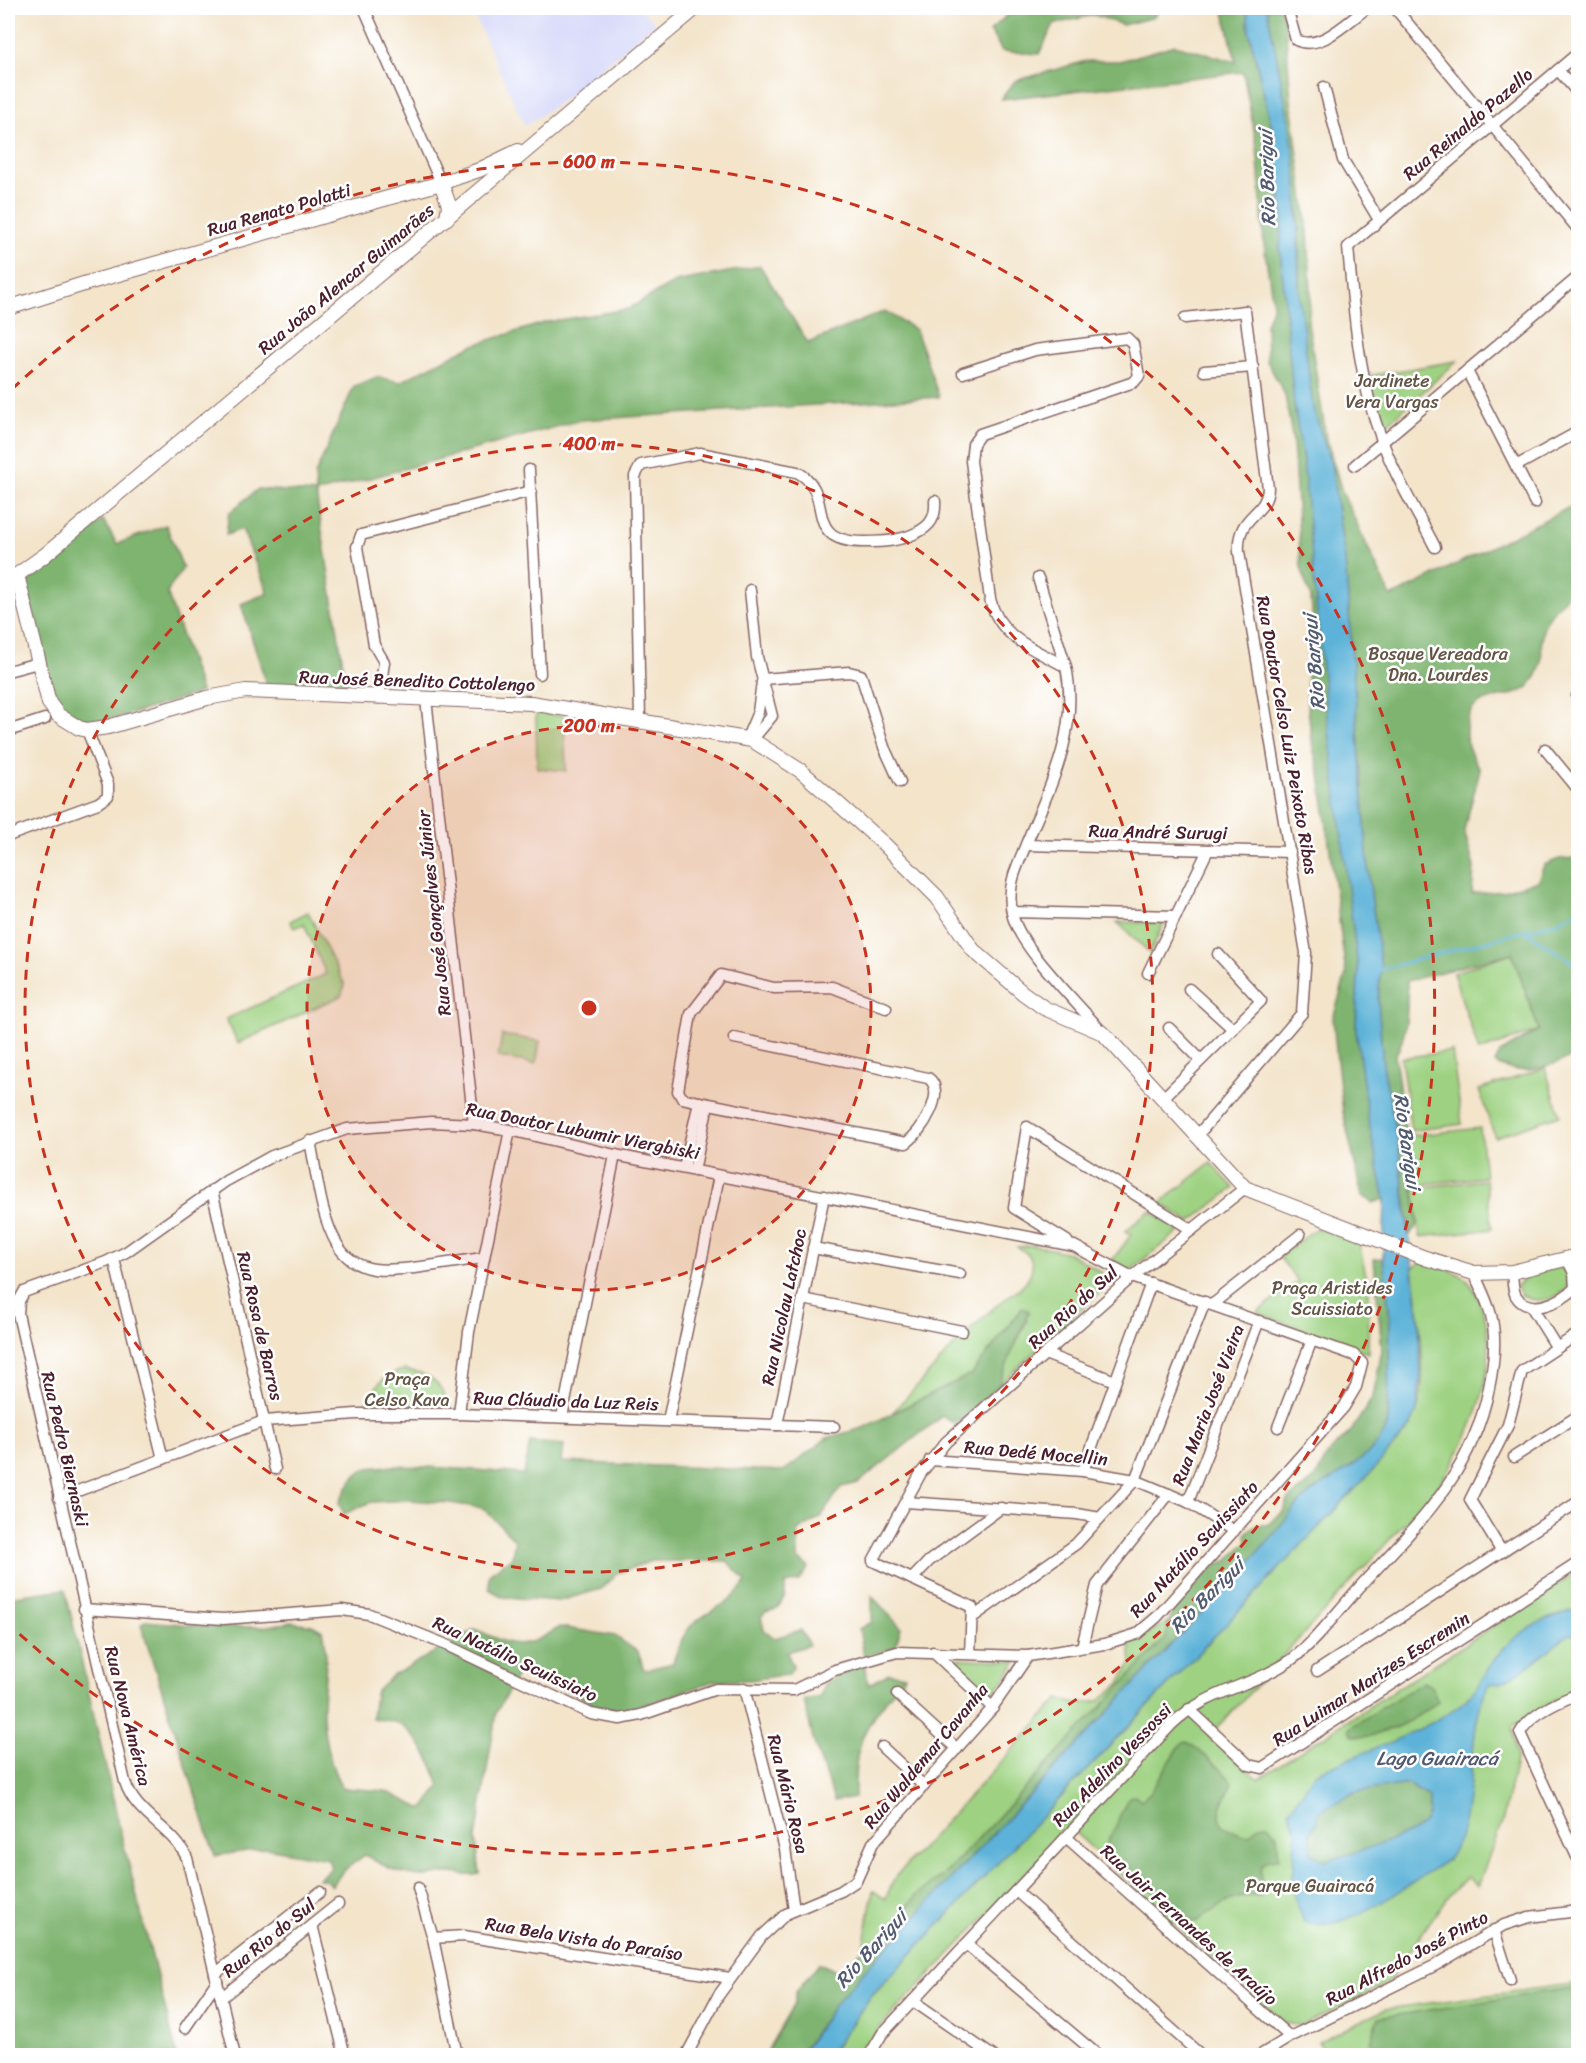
<svg xmlns="http://www.w3.org/2000/svg" width="1586" height="2063" viewBox="0 0 1586 2063" font-family="Sriracha,sans-serif">
	<rect width="100%" height="100%" fill="#fff"/>
	<filter id="ink" filterUnits="userSpaceOnUse"><feTurbulence type="fractalNoise" baseFrequency=".0167" numOctaves="2"/><feDisplacementMap in="SourceGraphic" scale="12" xChannelSelector="R" yChannelSelector="G"/><feConvolveMatrix kernelMatrix="1 2 1 2 8 2 1 2 1" color-interpolation-filters="sRGB"/></filter>
	<filter id="wash" filterUnits="userSpaceOnUse"><feTurbulence type="fractalNoise" baseFrequency=".008" numOctaves="4" result="noise"/><feDisplacementMap in="SourceGraphic" scale="24" xChannelSelector="R" yChannelSelector="G"/><feGaussianBlur stdDeviation="1.35" result="paint"/><feColorMatrix in="noise" values="0 0 0 0 0 0 0 0 0 0 0 0 0 0 0 0 0 1.4 0 .05"/><feComposite in="paint" operator="in"/></filter>
	<g filter="url(#wash)">
		<rect width="100%" height="100%" fill="#f3e4ca"/>
		<path fill="#d5d8f9" d="M471 8H640L655 23 563 100 525 126Z"/>
		<g fill="#9ed282" stroke="#747856" stroke-width="1.5">
			<path d="M1457 361 1383 428 1367 376Z"/>
			<path d="M536 713 564 716 566 771 537 768Z"/>
			<path d="M308 912 345 985 341 996 238 1043 226 1019 326 974 304 924 294 928 290 921Z"/>
			<path d="M1117 922 1164 923 1150 953Z"/>
			<path d="M1512 953 1539 1030 1479 1051 1453 973Z"/>
			<path d="M502 1035 540 1041 536 1064 498 1057Z"/>
			<path d="M1452 1051 1462 1124 1411 1131 1401 1058Z"/>
			<path d="M1545 1068 1560 1115 1495 1137 1479 1090Z"/>
			<path d="M1480 1128 1485 1177 1414 1185 1408 1136Z"/>
			<path d="M1211 1163 1234 1188 1190 1222 1160 1203Z"/>
			<path d="M1486 1180 1492 1229 1420 1237 1414 1188Z"/>
			<path d="M1150 1211 1181 1230 1130 1270 1112 1260 1132 1234 1125 1231Z"/>
			<path d="M1318 1227 1359 1243 1369 1290 1368 1353 1256 1313 1298 1281 1279 1257Z"/>
			<path d="M1033 1245 1069 1253 1114 1280 998 1386 1000 1376 1027 1321 1022 1308 972 1374 892 1413C928 1375 962 1334 1002 1301 1012 1294 1027 1285 1031 1272 1035 1259 1028 1253 1017 1247Z"/>
			<path d="M1421 1262C1433 1266 1449 1268 1460 1275 1471 1281 1477 1294 1481 1305 1504 1367 1471 1440 1435 1490L1209 1737 1258 1779 1578 1571V1691L1557 1699 1512 1727 1517 1756 1503 1819 1478 1886 1467 1877 1445 1900 1388 1983 1302 2026 1285 2023 1250 1994 1070 1828 880 2027 863 2055 829 2056 871 1996 1375 1468C1388 1450 1407 1431 1416 1412 1430 1383 1417 1300 1413 1268Z"/>
			<path d="M1562 1266 1567 1268 1571 1276C1567 1298 1540 1306 1521 1295L1517 1286 1529 1275Z"/>
			<path d="M405 1370C435 1374 438 1382 451 1408H363C374 1389 382 1373 405 1370Z"/>
			<path d="M1168 1622 1167 1637 948 1871 917 1895 873 1950 863 1949 873 1890 885 1899 896 1876 1059 1699 1077 1704 1099 1701 1119 1684 1131 1663 1129 1644Z"/>
			<path d="M947 1658 1017 1661 991 1697Z"/>
			<path d="M1578 1983V2055H1325L1319 2041 1386 2009Z"/>
		</g>
		<g fill="#7eb470" stroke="#646a4e" stroke-width="1.5">
			<path d="M1015 8H1161L1154 17 1123 25 1094 15 1054 24 1039 54 1002 51 990 31Z"/>
			<path d="M1223 8H1247L1249 31 1273 132 1283 217 1280 247 1294 404 1303 459 1358 969 1356 1031 1368 1119 1385 1199 1373 1203 1362 1195 1343 1112 1337 1061 1333 1019 1346 974 1320 774 1313 748 1307 702 1308 646 1314 635 1311 598 1301 567 1293 442 1285 395 1267 361 1266 324 1273 305 1264 244 1257 147 1243 72 1001 99 1015 81 1086 61H1120L1175 45 1236 62Z"/>
			<path d="M1267 8H1284L1291 101 1308 232 1311 294 1308 322 1326 437 1342 492 1391 597 1578 503V586C1568 593 1551 612 1545 624 1535 646 1551 661 1530 685 1513 703 1476 690 1468 718 1462 740 1469 752 1480 770L1464 830 1474 867 1472 894 1503 891 1538 881 1544 865 1559 859 1578 858V1055C1552 1065 1522 1079 1495 1063L1500 1053 1539 1030 1512 953 1407 981C1407 1008 1409 1032 1395 1056L1418 1224 1410 1235 1398 1142 1383 1066 1378 1000 1381 967 1369 879 1345 560 1331 464 1313 408 1299 295V219L1291 132Z"/>
			<path d="M760 266 808 343 885 311 916 330 939 397 581 420 316 493 347 690 267 686 241 604 268 593 242 529 226 535 229 513 258 489 316 493 315 475 354 386 377 377 400 382 471 346 499 337 547 322 628 309 675 282Z"/>
			<path d="M103 520 117 544 166 525 183 568 167 592 201 692C173 700 113 724 87 720 70 718 60 705 53 691L26 584Z"/>
			<path d="M1383 1258 1390 1317 1388 1406C1396 1452 1336 1472 1307 1496 1291 1510 1278 1530 1265 1545L865 1970 836 2003 799 2055 764 2056 795 2003V1993L819 1963 839 1972 863 1949 873 1950 917 1895 948 1871 1166 1637 1173 1609 1201 1579 1219 1563 1227 1561 1247 1542 1246 1533 1255 1525H1267L1283 1512 1288 1500 1316 1477 1329 1452 1351 1431 1373 1397 1382 1350 1374 1259Z"/>
			<path d="M1022 1308 1029 1311 998 1386 955 1424 942 1416 858 1483 841 1487 821 1517 798 1531V1560L809 1567 799 1581 785 1584V1596L777 1609 765 1612 761 1617 764 1630 775 1638 801 1630 809 1645 787 1652 793 1667 789 1674 751 1680 714 1681 633 1709 615 1711 598 1707 568 1690 519 1672 496 1713 476 1839 480 1874C465 1878 461 1873 448 1873 440 1873 432 1876 424 1876 402 1876 383 1866 365 1855L343 1871 332 1886 327 1880 318 1879 331 1868 328 1859 266 1848 215 1856 141 1625 145 1621 204 1626 262 1627 292 1622 312 1625 323 1631C330 1659 322 1687 323 1715 324 1740 331 1767 342 1788L385 1791 423 1809 440 1786C433 1765 421 1736 399 1724 392 1720 380 1720 372 1718L375 1693 392 1676 475 1629C513 1647 523 1651 560 1627L615 1636 638 1652 644 1670 673 1663C677 1650 682 1635 692 1625 713 1606 728 1608 746 1581L727 1561H652L617 1573 601 1589 559 1601 503 1597 489 1589V1574L512 1557 515 1540 483 1508 450 1503 410 1500 371 1502 344 1514 339 1503C346 1490 351 1477 363 1470 378 1460 499 1472 524 1474L530 1442 564 1445 562 1462 784 1471 827 1438 863 1428 972 1374Z"/>
			<path d="M65 1589 122 1838 177 2055H8V1597Z"/>
			<path d="M872 1596 901 1628 895 1648 864 1656 859 1629 872 1622Z"/>
			<path d="M857 1666 866 1667 868 1685 889 1673 905 1676C869 1723 853 1734 855 1797L834 1801 813 1739 804 1700 820 1697 824 1684Z"/>
			<path d="M1423 1682 1431 1686 1438 1701C1423 1716 1370 1745 1351 1734L1349 1729 1354 1725Z"/>
			<path d="M1187 1742C1196 1747 1226 1773 1232 1782 1228 1798 1213 1810 1224 1827L1242 1835H1249L1259 1825 1268 1824 1277 1835 1279 1858C1276 1860 1272 1859 1269 1860 1255 1864 1262 1883 1264 1893L1260 1897C1234 1892 1215 1909 1196 1922L1191 1921 1109 1856C1103 1840 1111 1837 1117 1824 1121 1814 1123 1806 1129 1797L1134 1796 1141 1800 1150 1793 1181 1744Z"/>
			<path d="M1408 1784 1429 1797C1430 1806 1429 1817 1423 1824 1411 1836 1345 1856 1326 1861L1312 1854 1310 1832 1315 1825 1319 1812 1355 1792Z"/>
			<path d="M1578 1987V2055H1381L1384 2053 1371 2042 1378 2018Z"/>
		</g>
		<g fill="#5bb2d8" stroke="#526882" stroke-width="1.5" fill-rule="evenodd">
			<path d="M1247 8H1267L1291 132 1297 184 1299 295 1313 408 1331 464 1345 560 1369 879 1381 967 1378 1000 1383 1066 1398 1142 1419 1320 1421 1374 1417 1411 1410 1427 1375 1468 871 1996 829 2055 799 2056 836 2003 865 1970 1265 1545C1278 1530 1291 1510 1307 1496 1336 1472 1395 1453 1388 1406L1390 1317 1383 1258 1385 1199 1368 1119 1356 1031 1358 969 1325 699 1303 459 1294 404 1280 247 1283 217 1273 132 1249 31Z"/>
			<path d="M1578 1609V1635L1570 1634 1520 1672 1500 1683 1489 1684C1463 1731 1480 1822 1447 1860 1415 1880 1342 1938 1304 1922L1291 1889 1296 1831 1289 1810C1300 1799 1306 1786 1315 1773 1361 1752 1432 1731 1468 1698 1480 1687 1485 1672 1494 1660 1514 1631 1546 1617 1578 1609ZM1408 1784 1429 1797C1430 1806 1429 1817 1423 1824 1412 1836 1344 1856 1326 1861L1312 1854 1310 1832 1318 1821 1319 1812 1355 1792Z"/>
		</g>
		<g fill="none" stroke-linecap="round" stroke-linejoin="round">
			<g stroke="#5bb2d8" stroke-width="3">
				<path d="M1525 931 1578 966"/>
				<path d="M1379 970 1557 922 1578 911"/>
			</g>
		</g>
	</g>
	<g filter="url(#ink)">
		<g fill="none" stroke-linecap="round" stroke-linejoin="round">
			<g stroke="#856463" stroke-width="13">
				<g id="minor">
					<path d="M364 8 441 183"/>
					<path d="M1287 8 1296 40C1320 52 1348 21 1367 8"/>
					<path d="M1395 8 1578 229"/>
					<path d="M1558 70 1578 93"/>
					<path d="M1324 87 1343 160 1379 220"/>
					<path d="M1185 318 1245 311 1268 488C1267 516 1236 514 1239 552L1306 953 1302 1013 1197 1136"/>
					<path d="M1204 371 1253 367"/>
					<path d="M1467 371 1535 503"/>
					<path d="M963 373 1035 350 1127 338 1133 344 1139 376 1134 382 980 434 973 444 971 461 990 599C1000 639 1033 648 1066 667 1082 742 1038 807 1014 875 1010 889 1009 903 1013 917 1022 950 1078 1003 1101 1031"/>
					<path d="M1355 465 1578 277"/>
					<path d="M1516 466 1578 432"/>
					<path d="M529 470 540 674"/>
					<path d="M1435 547C1417 512 1395 477 1382 440 1358 379 1354 312 1348 247L1578 53"/>
					<path d="M1038 578 1066 667"/>
					<path d="M750 590 757 657 772 716 752 740"/>
					<path d="M8 671 38 663"/>
					<path d="M763 679 849 672 861 675 884 747 900 782"/>
					<path d="M1577 696 1578 697"/>
					<path d="M379 698 384 662 374 645 357 547 361 535 531 491"/>
					<path d="M426 699 474 1124"/>
					<path d="M640 720 635 476 641 465 700 453 797 472C838 493 798 543 866 542 883 542 900 541 916 533 931 526 936 517 935 501"/>
					<path d="M8 731 45 719"/>
					<path d="M747 738 758 712 762 682"/>
					<path d="M1545 749 1578 789"/>
					<path d="M8 836 98 803 108 796V784L87 730"/>
					<path d="M1026 845 1290 852"/>
					<path d="M1012 912 1176 916"/>
					<path d="M1148 973 1208 850"/>
					<path d="M1189 989 1233 1029"/>
					<path d="M1169 1028 1201 1060"/>
					<path d="M734 1038 928 1078C948 1091 921 1133 906 1143L699 1102 682 1098 678 1091 691 1014 721 975 774 988 832 987 886 1008"/>
					<path d="M1163 1098 1261 1001 1218 954"/>
					<path d="M310 1141C317 1174 320 1215 337 1244 344 1257 358 1267 374 1269 400 1273 456 1261 484 1258"/>
					<path d="M684 1168 699 1102"/>
					<path d="M694 1171 708 1104"/>
					<path d="M212 1190 275 1469"/>
					<path d="M1067 1241 1014 1208 1027 1127 1192 1230"/>
					<path d="M813 1248 960 1274"/>
					<path d="M114 1259 163 1459"/>
					<path d="M1512 1272C1513 1280 1512 1289 1516 1296 1529 1317 1562 1302 1575 1288L1574 1273 1567 1259"/>
					<path d="M803 1299 962 1331"/>
					<path d="M1212 1305 1300 1235"/>
					<path d="M1531 1306 1557 1348"/>
					<path d="M1045 1354 1115 1381"/>
					<path d="M459 1414 469 1332 510 1130"/>
					<path d="M562 1417 615 1155"/>
					<path d="M668 1421 719 1176"/>
					<path d="M777 1425 824 1196"/>
					<path d="M1278 1427 1312 1340"/>
					<path d="M1514 1457 1578 1416"/>
					<path d="M930 1460 1083 1471 1135 1480 1188 1502 1234 1531"/>
					<path d="M1083 1471 1151 1283"/>
					<path d="M59 1498 264 1421 356 1414H459L834 1427"/>
					<path d="M906 1502 1077 1514 1100 1518"/>
					<path d="M1188 1502 1259 1321"/>
					<path d="M1502 1552 1470 1500 1508 1425 1522 1371 1578 1334"/>
					<path d="M912 1579 929 1561 1001 1508"/>
					<path d="M84 1609 223 1619 342 1610 369 1614 444 1644 591 1714 620 1719 641 1715 716 1689 794 1690 835 1670 897 1652 1028 1656 1105 1644 1137 1634 1157 1617 1344 1407 1356 1387 1362 1363 1354 1355 1132 1277 1074 1246 615 1155 510 1130 474 1124 431 1122 347 1129 272 1156 226 1181 126 1252 106 1262 24 1292 19 1301 18 1314 125 1782C136 1816 172 1827 187 1858L235 2056"/>
					<path d="M973 1617 1076 1544 1135 1480 1205 1302"/>
					<path d="M1082 1647 1097 1585 1169 1494"/>
					<path d="M933 1652 993 1708"/>
					<path d="M970 1654 972 1607 873 1561 921 1473 946 1442 1132 1277 1245 1188"/>
					<path d="M1317 1671 1578 1502"/>
					<path d="M744 1688 785 1849 794 1910"/>
					<path d="M897 1694 957 1749"/>
					<path d="M1578 1694C1560 1701 1529 1715 1520 1733L1578 1859"/>
					<path d="M1189 1709 1249 1765 1262 1768 1578 1563"/>
					<path d="M882 1747 924 1786"/>
					<path d="M1066 1837 1290 2037"/>
					<path d="M418 1888 433 1938 457 2056"/>
					<path d="M1016 1891 1202 2056"/>
					<path d="M312 1925 345 2056"/>
					<path d="M1494 1930 1510 1980"/>
					<path d="M433 1938 464 1936 730 1978"/>
					<path d="M966 1944 1099 2056"/>
					<path d="M215 1974 320 1892"/>
					<path d="M221 1998 338 1904"/>
					<path d="M913 2001 993 2056"/>
					<path d="M185 2028 217 1981"/>
					<path d="M686 2056 718 1996 762 1936 786 1914 841 1891 856 1881 873 1843 990 1711 1028 1656"/>
					<path d="M869 2056 882 2034 1171 1725C1207 1690 1252 1687 1291 1660 1314 1644 1345 1602 1366 1580 1422 1520 1472 1472 1489 1388 1494 1364 1497 1339 1491 1315 1487 1300 1480 1287 1474 1273"/>
					<path d="M1259 2056 1290 2037 1436 1965 1504 1925 1529 1917 1578 1911"/>
				</g>
			</g>
			<g stroke="#856463" stroke-width="16">
				<g id="major">
					<path d="M441 183 449 205 447 218"/>
					<path d="M8 308 87 283 441 183 479 170 518 151"/>
					<path d="M17 575 45 555 696 8"/>
					<path d="M8 579 17 575 49 703 58 715 79 728 87 730 108 727 207 698 246 691 531 703 752 740 801 771 885 845 937 897 973 950 1023 993 1044 1008 1103 1033 1245 1188 1425 1258 1474 1273 1512 1272 1578 1256"/>
				</g>
			</g>
			<use href="#minor" stroke="#fff" stroke-width="10"/>
			<use href="#major" stroke="#fff" stroke-width="14"/>
		</g>
	</g>
	<circle cx="589" cy="1008" r="282" fill="#c8321e" fill-opacity=".12"/>
	<g fill="none" stroke="#c8321e" stroke-width="3" stroke-dasharray="10 8">
		<circle cx="589" cy="1008" r="282"/>
		<circle cx="589" cy="1008" r="564"/>
		<path d="M12 389A846 846 0 1 1 12 1627"/>
	</g>
	<g text-anchor="middle" dominant-baseline="central" stroke-width="5" stroke-linejoin="round" paint-order="stroke">
		<g font-size="18" fill="#4a1f2b" stroke="#fff">
			<text transform="translate(1468 124) rotate(-40)">Rua Reinaldo Pazello</text>
			<text transform="translate(279 210) rotate(-16)">Rua Renato Polatti</text>
			<text transform="translate(346 279) rotate(-40)">Rua João Alencar Guimarães</text>
			<text transform="translate(417 681) rotate(2)">Rua José Benedito Cottolengo</text>
			<text transform="translate(1287 735) rotate(80)">Rua Doutor Celso Luiz Peixoto Ribas</text>
			<text transform="translate(1158 832) rotate(1)">Rua André Surugi</text>
			<text transform="translate(434 913) rotate(-96)">Rua José Gonçalves Júnior</text>
			<text transform="translate(583 1131) rotate(11)">Rua Doutor Lubumir Viergbiski</text>
			<text transform="translate(784 1307) rotate(-78)">Rua Nicolau Latchoc</text>
			<text transform="translate(1073 1307) rotate(-42)">Rua Rio do Sul</text>
			<text transform="translate(260 1326) rotate(77)">Rua Rosa de Barros</text>
			<text transform="translate(566 1401) rotate(2)">Rua Cláudio da Luz Reis</text>
			<text transform="translate(1208 1405) rotate(-69)">Rua Maria José Vieira</text>
			<text transform="translate(65 1449) rotate(77)">Rua Pedro Biernaski</text>
			<text transform="translate(1036 1453) rotate(5)">Rua Dedé Mocellin</text>
			<text transform="translate(1194 1549) rotate(-47)">Rua Natálio Scuissiato</text>
			<text transform="translate(515 1659) rotate(25)">Rua Natálio Scuissiato</text>
			<text transform="translate(1371 1679) rotate(-33)">Rua Luimar Marizes Escremin</text>
			<text transform="translate(128 1716) rotate(76)">Rua Nova América</text>
			<text transform="translate(926 1756) rotate(-50)">Rua Waldemar Cavanha</text>
			<text transform="translate(1112 1765) rotate(-46)">Rua Adelino Vessossi</text>
			<text transform="translate(788 1794) rotate(76)">Rua Mário Rosa</text>
			<text transform="translate(1189 1925) rotate(42)">Rua Jair Fernandes de Araújo</text>
			<text transform="translate(269 1938) rotate(-39)">Rua Rio do Sul</text>
			<text transform="translate(584 1939) rotate(9)">Rua Bela Vista do Paraíso</text>
			<text transform="translate(1407 1958) rotate(-28)">Rua Alfredo José Pinto</text>
		</g>
		<g font-size="18" fill="#635545" stroke="#fff">
			<text x="1392" y="381">Jardinete<tspan x="1392" dy="21">Vera Vargas</tspan></text>
			<text x="1438" y="654">Bosque Vereadora<tspan x="1438" dy="21">Dna. Lourdes</tspan></text>
			<text x="1332" y="1288">Praça Aristides<tspan x="1332" dy="21">Scuissiato</tspan></text>
			<text x="407" y="1379">Praça<tspan x="407" dy="21">Celso Kava</tspan></text>
			<text x="1310" y="1886">Parque Guairacá</text>
		</g>
		<g font-size="20" font-style="italic" fill="#515a70" stroke="#fff">
			<text transform="translate(1267 178) rotate(-92)">Rio Barigui</text>
			<text transform="translate(1314 662) rotate(-95)">Rio Barigui</text>
			<text transform="translate(1407 1141) rotate(82)">Rio Barigui</text>
			<text transform="translate(1207 1596) rotate(-45)">Rio Barigui</text>
			<text x="1437" y="1758">Lago Guairacá</text>
			<text transform="translate(871 1949) rotate(-48)">Rio Barigui</text>
		</g>
	</g>
	<circle cx="589" cy="1008" r="9" fill="#c8321e" stroke="#fff" stroke-width="3"/>
	<g font-size="18" text-anchor="middle" font-weight="bold" fill="#c8321e" stroke="#fff" stroke-width="5" stroke-linejoin="round" paint-order="stroke">
		<text x="589" y="168">600 m</text>
		<text x="589" y="450">400 m</text>
		<text x="589" y="732">200 m</text>
	</g>
	<rect width="1586" height="2063" fill="none" stroke="#fff" stroke-width="30"/>
</svg>
